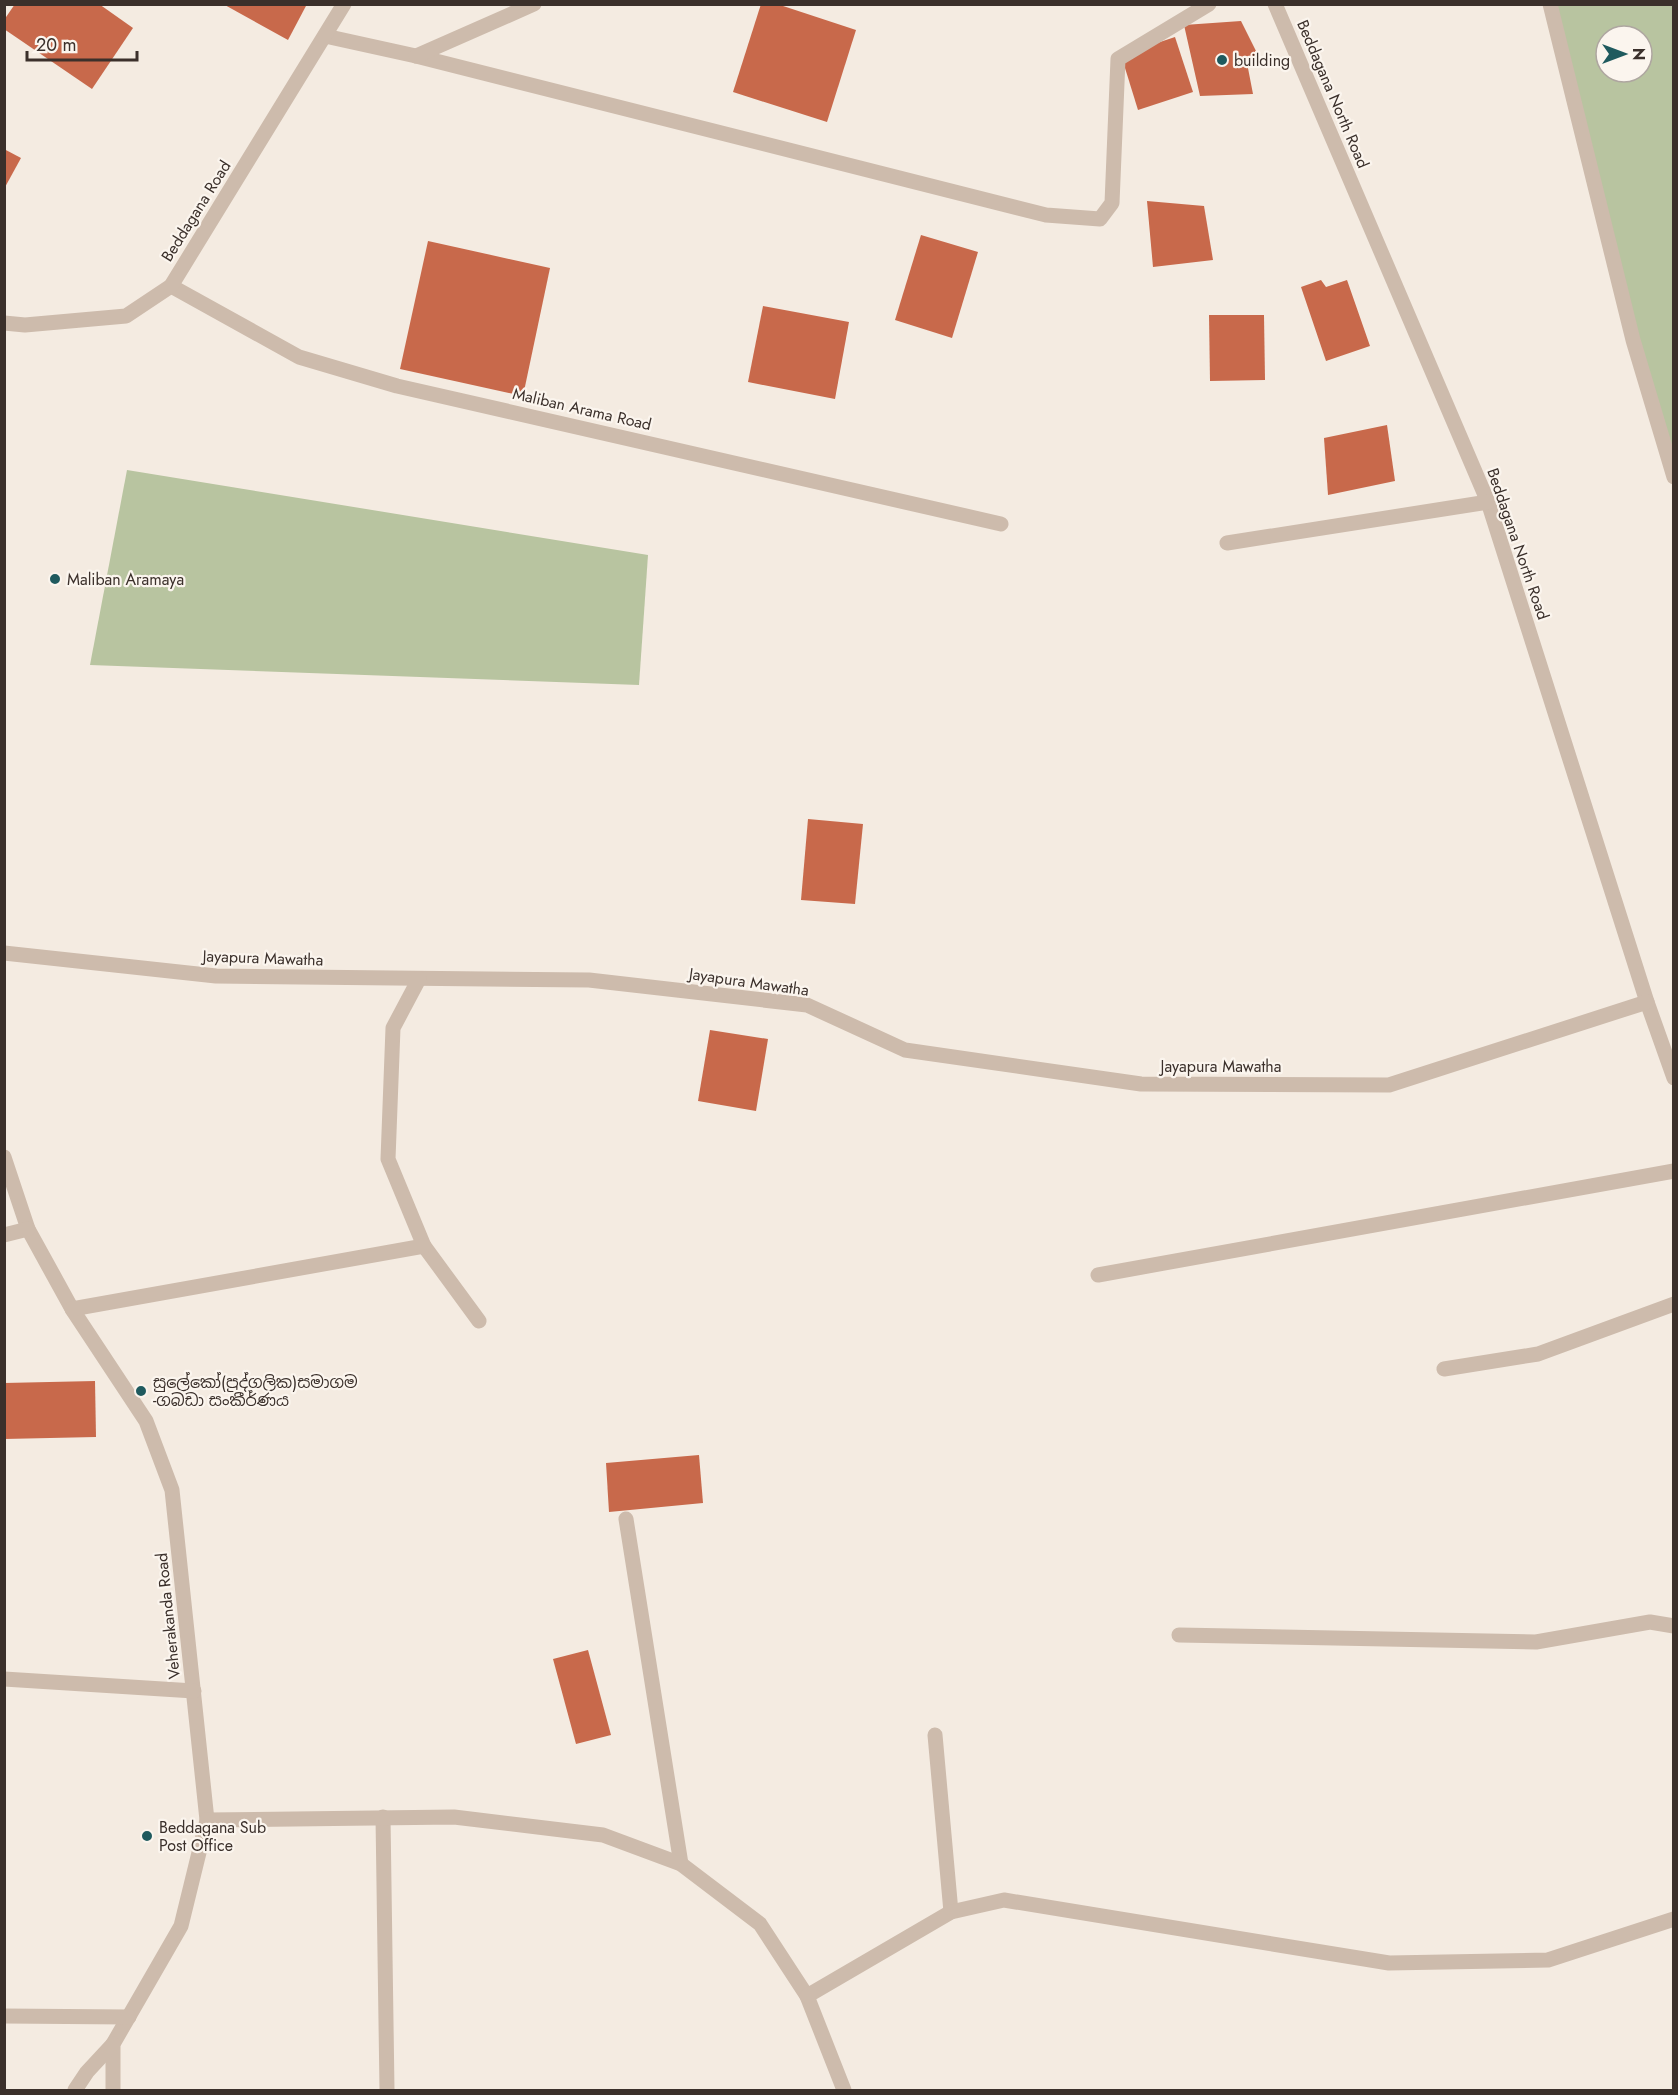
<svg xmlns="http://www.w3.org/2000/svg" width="1678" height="2095" viewBox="0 0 1678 2095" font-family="Jost,'Noto Sans Sinhala',sans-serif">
	<rect width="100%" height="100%" fill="#f4ebe1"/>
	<g fill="#b8c4a0" fill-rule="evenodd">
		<path d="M1550 5H1673V477ZM1606 36H1642V72H1606Z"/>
		<path d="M127 470 648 555 639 685 90 665Z"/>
	</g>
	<g fill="#c8694b">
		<path d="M15 4H99L133 28 92 89 4 29V20Z"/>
		<path d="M223 4H307L288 40Z"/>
		<path d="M761 4H777L856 30 827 122 733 92Z"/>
		<path d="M1241 21 1259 57 1247 63 1253 94 1200 96 1184 25Z"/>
		<path d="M1175 37 1193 92 1138 110 1121 55Z"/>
		<path d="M4 149 21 158 4 189Z"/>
		<path d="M1147 201 1204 206 1213 260 1153 267Z"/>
		<path d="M921 235 978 252 952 338 895 320Z"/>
		<path d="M428 241 550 268 523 396 400 369Z"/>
		<path d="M1321 280 1326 287 1347 280 1370 346 1326 361 1301 287Z"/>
		<path d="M763 306 849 322 835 399 748 382Z"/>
		<path d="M1209 315H1264L1265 380 1210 381Z"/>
		<path d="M1387 425 1395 481 1328 495 1324 438Z"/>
		<path d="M808 819 863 824 855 904 801 900Z"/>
		<path d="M710 1030 768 1039 756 1111 698 1101Z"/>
		<path d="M95 1381 96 1437 4 1439V1383Z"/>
		<path d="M699 1455 703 1503 609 1512 606 1463Z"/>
		<path d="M588 1650 611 1735 576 1744 553 1659Z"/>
	</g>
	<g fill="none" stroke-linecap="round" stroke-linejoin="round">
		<g stroke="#cdbbac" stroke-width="15">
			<path d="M1275 4 1488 502 1647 1002 1674 1078"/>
			<path d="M1550 4 1633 340 1674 477"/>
			<path d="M325 36 416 56 1046 215 1100 219 1112 203 1118 59 1209 4"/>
			<path d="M416 56 534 4"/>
			<path d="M171 286 299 357 397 386 1001 524"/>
			<path d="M4 323 25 325 126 316 171 286 344 4"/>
			<path d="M1227 543 1488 502"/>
			<path d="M4 953 216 976 589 980 807 1005 905 1050 1141 1084 1389 1085 1647 1002"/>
			<path d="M419 979 393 1028 388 1159 424 1246 479 1321"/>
			<path d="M4 1157 28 1229 72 1309 146 1421 172 1490 207 1820 181 1926 113 2044V2090"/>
			<path d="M4 1235 28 1229"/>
			<path d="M1098 1275 1674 1171"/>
			<path d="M72 1309 424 1246"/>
			<path d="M1444 1369 1538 1354 1674 1304"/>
			<path d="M626 1519 681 1864"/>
			<path d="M1179 1635 1536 1642 1650 1622 1674 1626"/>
			<path d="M4 1679 194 1691"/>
			<path d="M935 1735 951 1912"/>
			<path d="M383 1817 387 2090"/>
			<path d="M207 1820 454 1817 603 1835 681 1864 760 1924 807 1996 844 2090"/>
			<path d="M807 1996 951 1912 1004 1900 1389 1963 1548 1960 1674 1919"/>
			<path d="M4 2016 129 2017"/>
			<path d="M75 2090 87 2072 113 2044"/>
		</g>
	</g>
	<g fill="#1f5a5e" stroke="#fbf5ee" stroke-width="2">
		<circle cx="1222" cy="60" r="6"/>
		<circle cx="55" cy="579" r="6"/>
		<circle cx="141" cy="1391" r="6"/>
		<circle cx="147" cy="1836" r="6"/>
	</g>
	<g text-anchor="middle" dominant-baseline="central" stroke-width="4.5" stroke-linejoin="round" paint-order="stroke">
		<g font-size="16" fill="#3b302b" stroke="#fbf5ee" text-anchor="start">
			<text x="1234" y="60">building</text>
			<text x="67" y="579">Maliban Aramaya</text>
			<text x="153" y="1382">සුලේකෝ(පුද්ගලික)සමාගම<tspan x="153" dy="18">-ගබඩා සංකීර්ණය</tspan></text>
			<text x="159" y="1827">Beddagana Sub<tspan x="159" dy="18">Post Office</tspan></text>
		</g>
		<g font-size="16" fill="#3b302b" stroke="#fbf5ee">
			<text transform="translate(1333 94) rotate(67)">Beddagana North Road</text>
			<text transform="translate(196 211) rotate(-58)">Beddagana Road</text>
			<text transform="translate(582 409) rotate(13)">Maliban Arama Road</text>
			<text transform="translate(1518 544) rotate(71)">Beddagana North Road</text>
			<text transform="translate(263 958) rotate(2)">Jayapura Mawatha</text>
			<text transform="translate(749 982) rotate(8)">Jayapura Mawatha</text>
			<text x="1221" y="1066">Jayapura Mawatha</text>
			<text transform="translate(168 1616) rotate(-96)">Veherakanda Road</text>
		</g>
	</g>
	<rect width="1678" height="2095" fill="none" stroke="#3b302b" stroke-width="12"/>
	<g transform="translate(1624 54) rotate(90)"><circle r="28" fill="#fbf5ee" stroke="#aea6a0" stroke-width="1.5"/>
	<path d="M0-4.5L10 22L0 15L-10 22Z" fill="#1f5a5e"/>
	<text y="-9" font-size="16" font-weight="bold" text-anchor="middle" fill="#3b302b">N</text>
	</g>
	<path d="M27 51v9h110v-9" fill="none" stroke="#3b302b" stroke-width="3"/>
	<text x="36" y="51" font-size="18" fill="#3b302b" stroke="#fbf5ee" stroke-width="4.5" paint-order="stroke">20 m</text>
</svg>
